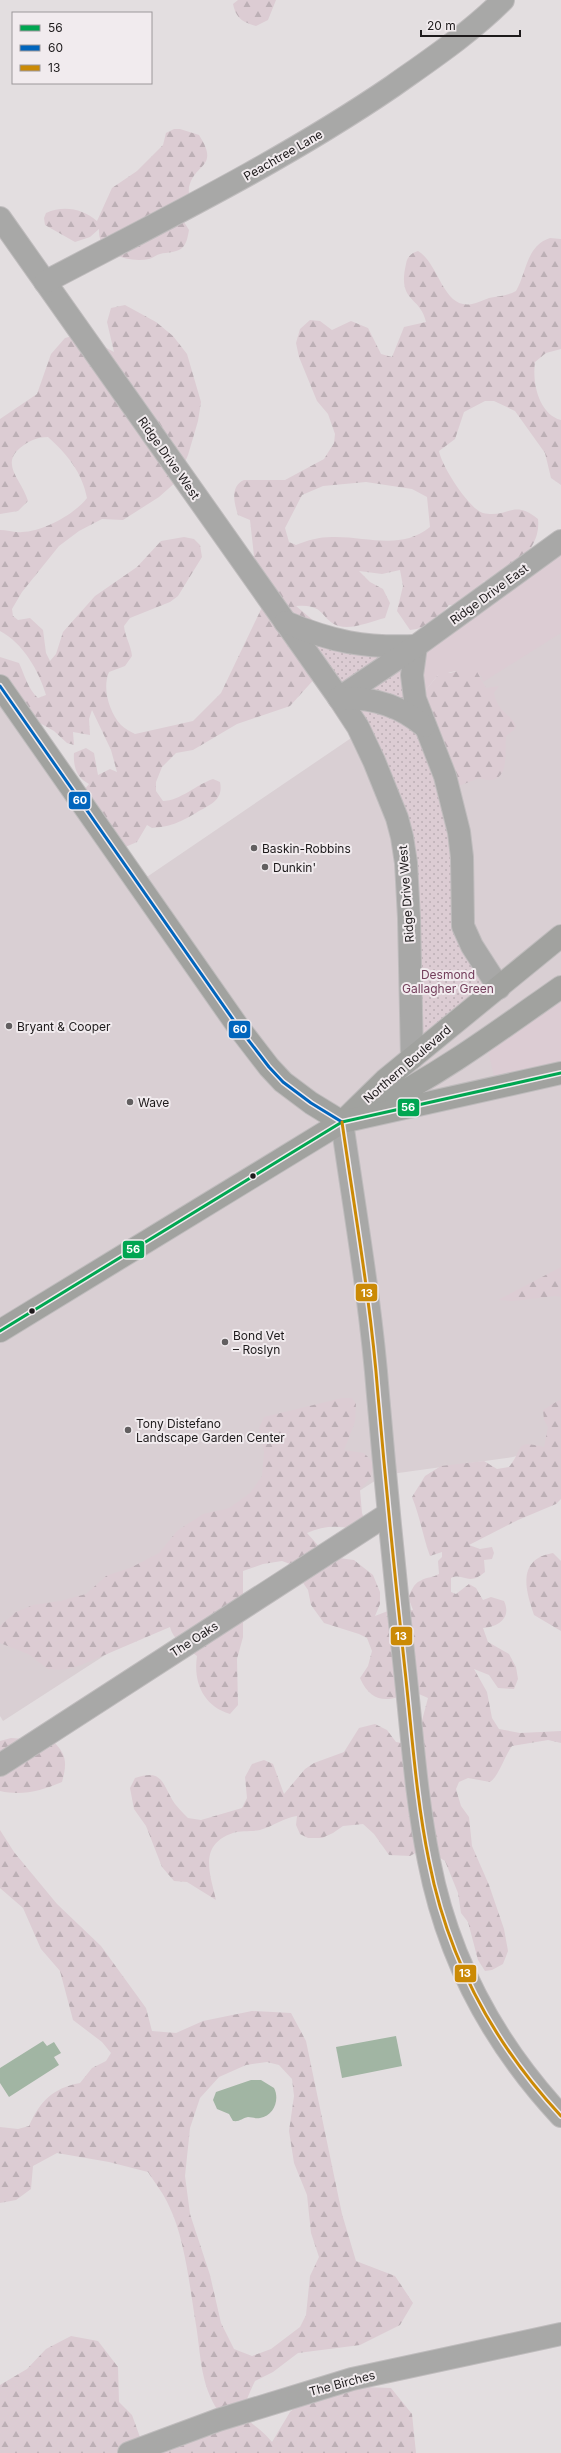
<svg xmlns="http://www.w3.org/2000/svg" width="561" height="2453" viewBox="0 0 561 2453" font-family="Inter,sans-serif">
	<defs>
		<pattern id="forest-firs" width="22" height="20" patternUnits="userSpaceOnUse"><rect width="22" height="20" fill="#dcccd3"/><path d="M5 1l3.5 6h-7zM16 11l3.5 6h-7z" fill="#bcafb5"/></pattern>
		<pattern id="park-dots" width="8" height="8" patternUnits="userSpaceOnUse"><rect width="8" height="8" fill="#dcccd3"/><path d="M2 2h.1M6 6h.1" fill="none" stroke="#bcafb5" stroke-width="1.8" stroke-linecap="round"/></pattern>
	</defs>
	<rect width="100%" height="100%" fill="#e3dee0"/>
	<path fill="#d9cfd3" d="M561 541V1444L513 1457 384 1475 3 1721 0 1716V685L138 883 360 732 479 960 424 726Z"/>
	<g fill="#dcccd3">
		<path d="M561 541V633L483 682 481 676 456 671 438 675 421 696 412 662Z"/>
		<path d="M561 997V1066L495 1081 488 1050Z"/>
	</g>
	<g fill="url(#forest-firs)" fill-rule="evenodd">
		<path d="M238 0H276L268 20 256 26C242 22 236 18 233 4Z"/>
		<path d="M174 129H180L199 135C220 168 195 162 189 187 188 196 191 206 193 215L184 222 189 230C188 235 187 243 183 247 178 253 167 252 160 254 156 255 153 258 149 259 128 263 97 254 99 229L90 237 75 242 45 225 44 218 46 213C64 205 83 209 97 221L112 188 137 171 163 145 166 133Z"/>
		<path d="M550 238 561 239V349L546 353 535 362C532 383 539 414 561 420V485L551 478 545 453 515 411 494 401H485L464 412 455 439 439 451C441 465 469 509 483 513 507 519 513 498 538 519 541 548 517 563 498 581H484C475 597 468 607 449 605 438 620 429 628 410 630L397 611 403 586 400 570 382 574 359 571 370 582 383 589 390 603 385 618C372 621 352 630 339 626 320 620 326 603 296 606L321 627 317 676 290 706 237 724 193 750 176 753 162 767 156 782V791L163 801C180 801 197 784 213 779L220 782C224 801 209 805 196 813 178 823 173 826 152 828L147 825 137 842 123 848 84 790 89 784C77 778 73 767 74 753L86 748 94 753 98 775 110 769 117 772 111 750 92 710 89 719 90 735 73 732 74 745 67 743 54 731 31 718 0 680V657L19 663C25 676 28 689 38 698L46 695C39 671 23 643 0 631V530C7 530 15 533 22 532 42 532 75 514 87 498 82 472 67 454 48 437 36 437 29 441 20 448 0 465 22 480 28 501L18 511 0 514V419L37 394 51 354 65 338 80 334 114 352 107 322 111 308 125 305 156 322 173 336 187 354 201 402 198 421 188 455 177 481 159 497 123 520 102 519 79 531 59 546 22 592 12 609 13 616 18 620 30 618 43 630 46 653 50 661 56 654 63 632 95 596 137 567 161 541 184 537 194 539 200 545 202 557 178 596 170 602 130 618 124 626C125 637 131 645 132 656L125 666 109 672C102 688 109 712 121 725 125 729 131 732 135 734L193 721 221 693 264 603 241 579 238 570 244 558 254 556 250 520 238 515C234 503 230 486 244 480H285L324 459 334 443 335 434 328 414 317 401 299 357 296 343 300 329 310 320 320 321 332 330 351 321 368 328 381 354 392 357 404 327 426 322C420 295 397 303 406 264 407 257 411 253 418 251 439 263 443 310 472 304 477 303 483 300 489 298 498 296 507 296 516 291 527 272 526 246 550 238ZM366 482 412 489 427 497 430 527C400 551 367 536 332 537 319 537 308 540 296 545L289 542 285 528 302 495 323 486Z"/>
		<path d="M468 668 476 670 486 688 499 686 494 693C498 713 509 712 516 726L515 729 506 736C505 755 510 789 479 778L459 786 421 696 438 675 444 671 450 673Z"/>
		<path d="M561 1267V1297L555 1296 513 1301 498 1300Z"/>
		<path d="M342 1398H352L356 1404 355 1422 344 1450 364 1453 373 1462 371 1477 360 1490 362 1513 370 1534C349 1526 328 1523 307 1533L323 1551 339 1558 354 1560 373 1575 380 1592V1604L375 1616 393 1609 413 1610 408 1597C411 1592 414 1583 420 1581 426 1577 432 1578 439 1574L438 1561 442 1557V1552L430 1556C423 1537 420 1517 412 1497L425 1476 441 1466 484 1461 497 1469 509 1467C524 1449 513 1439 544 1447L548 1427 544 1420 543 1410 561 1399V1499L556 1504 518 1520 469 1545 480 1549 492 1547 494 1553 492 1559 484 1560 485 1572C468 1587 464 1572 451 1578V1592L456 1594 469 1584 476 1588 483 1600 491 1597 504 1601C512 1618 498 1627 483 1628L488 1642 509 1654 516 1667 518 1679 514 1689 498 1688 489 1675 474 1669 487 1692 492 1718 499 1729 520 1733 561 1731V1743L548 1740 512 1746C504 1757 499 1776 490 1782L468 1778 459 1782 456 1789 461 1806 469 1817 472 1846 489 1885 504 1929 508 1951 503 1964 492 1970 485 1971 478 1960 468 1922 461 1913 458 1893 445 1861 424 1848 410 1856 389 1855 374 1834 363 1824 343 1826 333 1833 322 1838H308L300 1834 296 1825 297 1816C283 1818 274 1826 260 1830 251 1832 241 1830 233 1833 198 1845 210 1873 216 1900L187 1882 174 1881 162 1867 146 1826 134 1809 130 1788 135 1778C164 1768 162 1785 175 1804 179 1809 183 1813 188 1818L201 1820 242 1808 247 1798 245 1777 252 1764 264 1760 273 1764 284 1794 305 1769 314 1763 344 1752 359 1728 375 1724 387 1730 396 1742 408 1744 420 1728 428 1698 412 1691C390 1703 371 1704 360 1678L368 1666 372 1651 367 1638 359 1634 324 1623 311 1605 308 1590 290 1564 282 1561 263 1564 243 1571V1637L237 1659 238 1705 230 1714C203 1706 193 1682 197 1656 187 1648 173 1640 170 1627L79 1666 61 1670 48 1669 28 1654 0 1643V1626L16 1612 33 1605 60 1601 86 1594 106 1576 132 1567 159 1553 177 1531 203 1514 229 1508 250 1493 262 1476 264 1452 259 1428 264 1417Z"/>
		<path d="M553 1553 561 1561V1631L534 1615C525 1589 517 1559 553 1553Z"/>
		<path d="M11 1738 53 1741C67 1755 67 1763 62 1782 41 1791 22 1796 0 1791V1741Z"/>
		<path d="M0 1830 14 1852 57 1904 101 1946 146 2008 152 2031 176 2033 203 2021 252 2011 291 2013 306 2041 342 2214 356 2261 395 2276 413 2303 400 2325 360 2345 298 2353 273 2372 255 2381C233 2428 246 2411 272 2442L290 2412 305 2399 364 2387 391 2388 412 2414 416 2453H0V2385L27 2369 46 2349 71 2336 98 2341 118 2367 119 2402 132 2415 145 2451 219 2412C200 2385 201 2355 196 2325 190 2289 185 2238 169 2206 164 2194 155 2183 148 2172L109 2162 57 2153 33 2166 31 2189 16 2200 0 2203V2127L18 2129 29 2126C40 2101 53 2088 80 2083L92 2068 106 2061 111 2053 102 2042 73 2020 60 1971 41 1949 23 1908 0 1888ZM267 2062 279 2065 292 2079 294 2096 289 2131 294 2163 307 2195 311 2233 319 2257 310 2276 306 2315 300 2327 271 2349 252 2356 234 2349 221 2323 210 2275 190 2214 185 2176 190 2128 200 2098 219 2077 246 2065Z"/>
	</g>
	<path fill="url(#park-dots)" d="M285 623 413 655 444 774 462 918 499 988 412 1058 409 918 388 791Z"/>
	<g fill="#a1b5a3">
		<path d="M396 2036 402 2066 342 2078 336 2047Z"/>
		<path d="M43 2041 47 2046 54 2042 61 2053 54 2057 59 2065 9 2097 0 2083V2068Z"/>
		<path d="M251 2080H261L274 2088C280 2099 274 2116 260 2118 256 2119 252 2117 248 2117 242 2118 240 2122 233 2121L229 2114 217 2109 213 2100 216 2092Z"/>
	</g>
	<g fill="none" stroke-linecap="round" stroke-linejoin="round">
		<g stroke="#bfbcbd" stroke-width="24">
			<g id="minor">
				<path d="M0 218 339 698 358 727 374 761 397 818 402 837 406 863 409 918 412 1058"/>
				<path d="M45 282C163 220 283 161 393 86 431 59 470 33 503 0"/>
				<path d="M285 622C333 642 364 648 416 646"/>
				<path d="M416 646 412 675 415 699 445 776 459 832 462 857 463 926 472 946 499 988"/>
				<path d="M339 698 416 646 561 541"/>
				<path d="M339 698C371 697 400 705 424 726"/>
				<path d="M342 1122C355 1213 371 1304 378 1395 386 1487 395 1578 405 1670 412 1733 416 1798 429 1861 448 1959 494 2044 561 2116"/>
				<path d="M0 1765 388 1514"/>
				<path d="M129 2453 218 2420 352 2379 561 2334"/>
			</g>
		</g>
		<g stroke="#bfbcbd" stroke-width="24">
			<g id="major">
				<path d="M0 686 239 1028 269 1067 283 1082 311 1103 342 1122"/>
				<path d="M374 1107C441 1074 501 1029 561 987"/>
				<path d="M342 1122 385 1080 561 936"/>
				<path d="M0 1331 342 1122 561 1073"/>
			</g>
		</g>
		<use href="#minor" stroke="#a8a8a7" stroke-width="22"/>
		<use href="#major" stroke="#a1a29f" stroke-width="22"/>
		<g stroke="#f1ebee" stroke-width="6">
			<path id="bus-1" d="M0 1331 342 1122 561 1073"/>
		</g>
		<g stroke="#f1ebee" stroke-width="6">
			<path id="bus-2" d="M0 686 239 1028 269 1067 283 1082 311 1103 342 1122"/>
		</g>
		<g stroke="#f1ebee" stroke-width="6">
			<path id="bus-3" d="M342 1122C355 1213 371 1304 378 1395 386 1487 395 1578 405 1670 412 1733 416 1798 429 1861 448 1959 494 2044 561 2116"/>
		</g>
		<use href="#bus-1" stroke="#00a651" stroke-width="3"/>
		<use href="#bus-2" stroke="#0065bd" stroke-width="3"/>
		<use href="#bus-3" stroke="#cb8a05" stroke-width="3"/>
	</g>
	<g fill="#625f60" stroke="#f1ebee" stroke-width="1.5">
		<circle cx="254" cy="848" r="4"/>
		<circle cx="265" cy="867" r="4"/>
		<circle cx="9" cy="1026" r="4"/>
		<circle cx="130" cy="1102" r="4"/>
		<circle cx="225" cy="1342" r="4"/>
		<circle cx="128" cy="1430" r="4"/>
	</g>
	<g fill="#1d1a1b" stroke="#f1ebee" stroke-width="1.5">
		<circle cx="253" cy="1176" r="3.5"/>
		<circle cx="32" cy="1311" r="3.5"/>
	</g>
	<g text-anchor="middle" dominant-baseline="central" stroke-width="4" stroke-linejoin="round" paint-order="stroke">
		<g font-size="12" fill="#1d1a1b" stroke="#f1ebee">
			<text transform="translate(283 155) rotate(-30)">Peachtree Lane</text>
			<text transform="translate(169 458) rotate(55)">Ridge Drive West</text>
			<text transform="translate(489 594) rotate(-36)">Ridge Drive East</text>
			<text transform="translate(406 894) rotate(-94)">Ridge Drive West</text>
			<text transform="translate(407 1064) rotate(-41)">Northern Boulevard</text>
			<text transform="translate(194 1639) rotate(-33)">The Oaks</text>
			<text transform="translate(342 2383) rotate(-15)">The Birches</text>
		</g>
		<g font-size="12" fill="#1d1a1b" stroke="#f1ebee" text-anchor="start">
			<text x="262" y="848">Baskin-Robbins</text>
			<text x="273" y="867">Dunkin'</text>
			<text x="17" y="1026">Bryant &amp; Cooper</text>
			<text x="138" y="1102">Wave</text>
			<text x="233" y="1335">Bond Vet<tspan x="233" dy="14">– Roslyn</tspan></text>
			<text x="136" y="1423">Tony Distefano<tspan x="136" dy="14">Landscape Garden Center</tspan></text>
		</g>
		<g font-size="12" fill="#723d5a" stroke="#f1ebee">
			<text x="448" y="974">Desmond<tspan x="448" dy="14">Gallagher Green</tspan></text>
		</g>
	</g>
	<g stroke="#f1ebee" stroke-width="1.5">
		<rect x="68" y="791" width="23" height="19" rx="4" fill="#0065bd"/>
		<rect x="228" y="1020" width="23" height="19" rx="4" fill="#0065bd"/>
		<rect x="397" y="1098" width="23" height="19" rx="4" fill="#00a651"/>
		<rect x="122" y="1240" width="23" height="19" rx="4" fill="#00a651"/>
		<rect x="355" y="1283" width="23" height="19" rx="4" fill="#cb8a05"/>
		<rect x="390" y="1626" width="23" height="20" rx="4" fill="#cb8a05"/>
		<rect x="454" y="1964" width="23" height="19" rx="4" fill="#cb8a05"/>
	</g>
	<g font-size="11" text-anchor="middle" font-weight="bold" fill="#fff">
		<text x="80" y="804">60</text>
		<text x="240" y="1033">60</text>
		<text x="408" y="1111">56</text>
		<text x="133" y="1253">56</text>
		<text x="367" y="1297">13</text>
		<text x="401" y="1640">13</text>
		<text x="465" y="1977">13</text>
	</g>
	<rect x="12" y="12" width="140" height="72" fill="#f1ebee" stroke="#9c979a"/>
	<rect x="20" y="25" width="20" height="6" fill="#00a651" stroke="#9c979a"/>
	<text x="48" y="32" font-size="12" fill="#1d1a1b">56</text>
	<rect x="20" y="45" width="20" height="6" fill="#0065bd" stroke="#9c979a"/>
	<text x="48" y="52" font-size="12" fill="#1d1a1b">60</text>
	<rect x="20" y="65" width="20" height="6" fill="#cb8a05" stroke="#9c979a"/>
	<text x="48" y="72" font-size="12" fill="#1d1a1b">13</text>
	<path d="M421 30v6h99v-6" fill="none" stroke="#1d1a1b" stroke-width="2"/>
	<text x="427" y="30" font-size="12" fill="#1d1a1b" stroke="#f1ebee" stroke-width="3" paint-order="stroke">20 m</text>
</svg>
